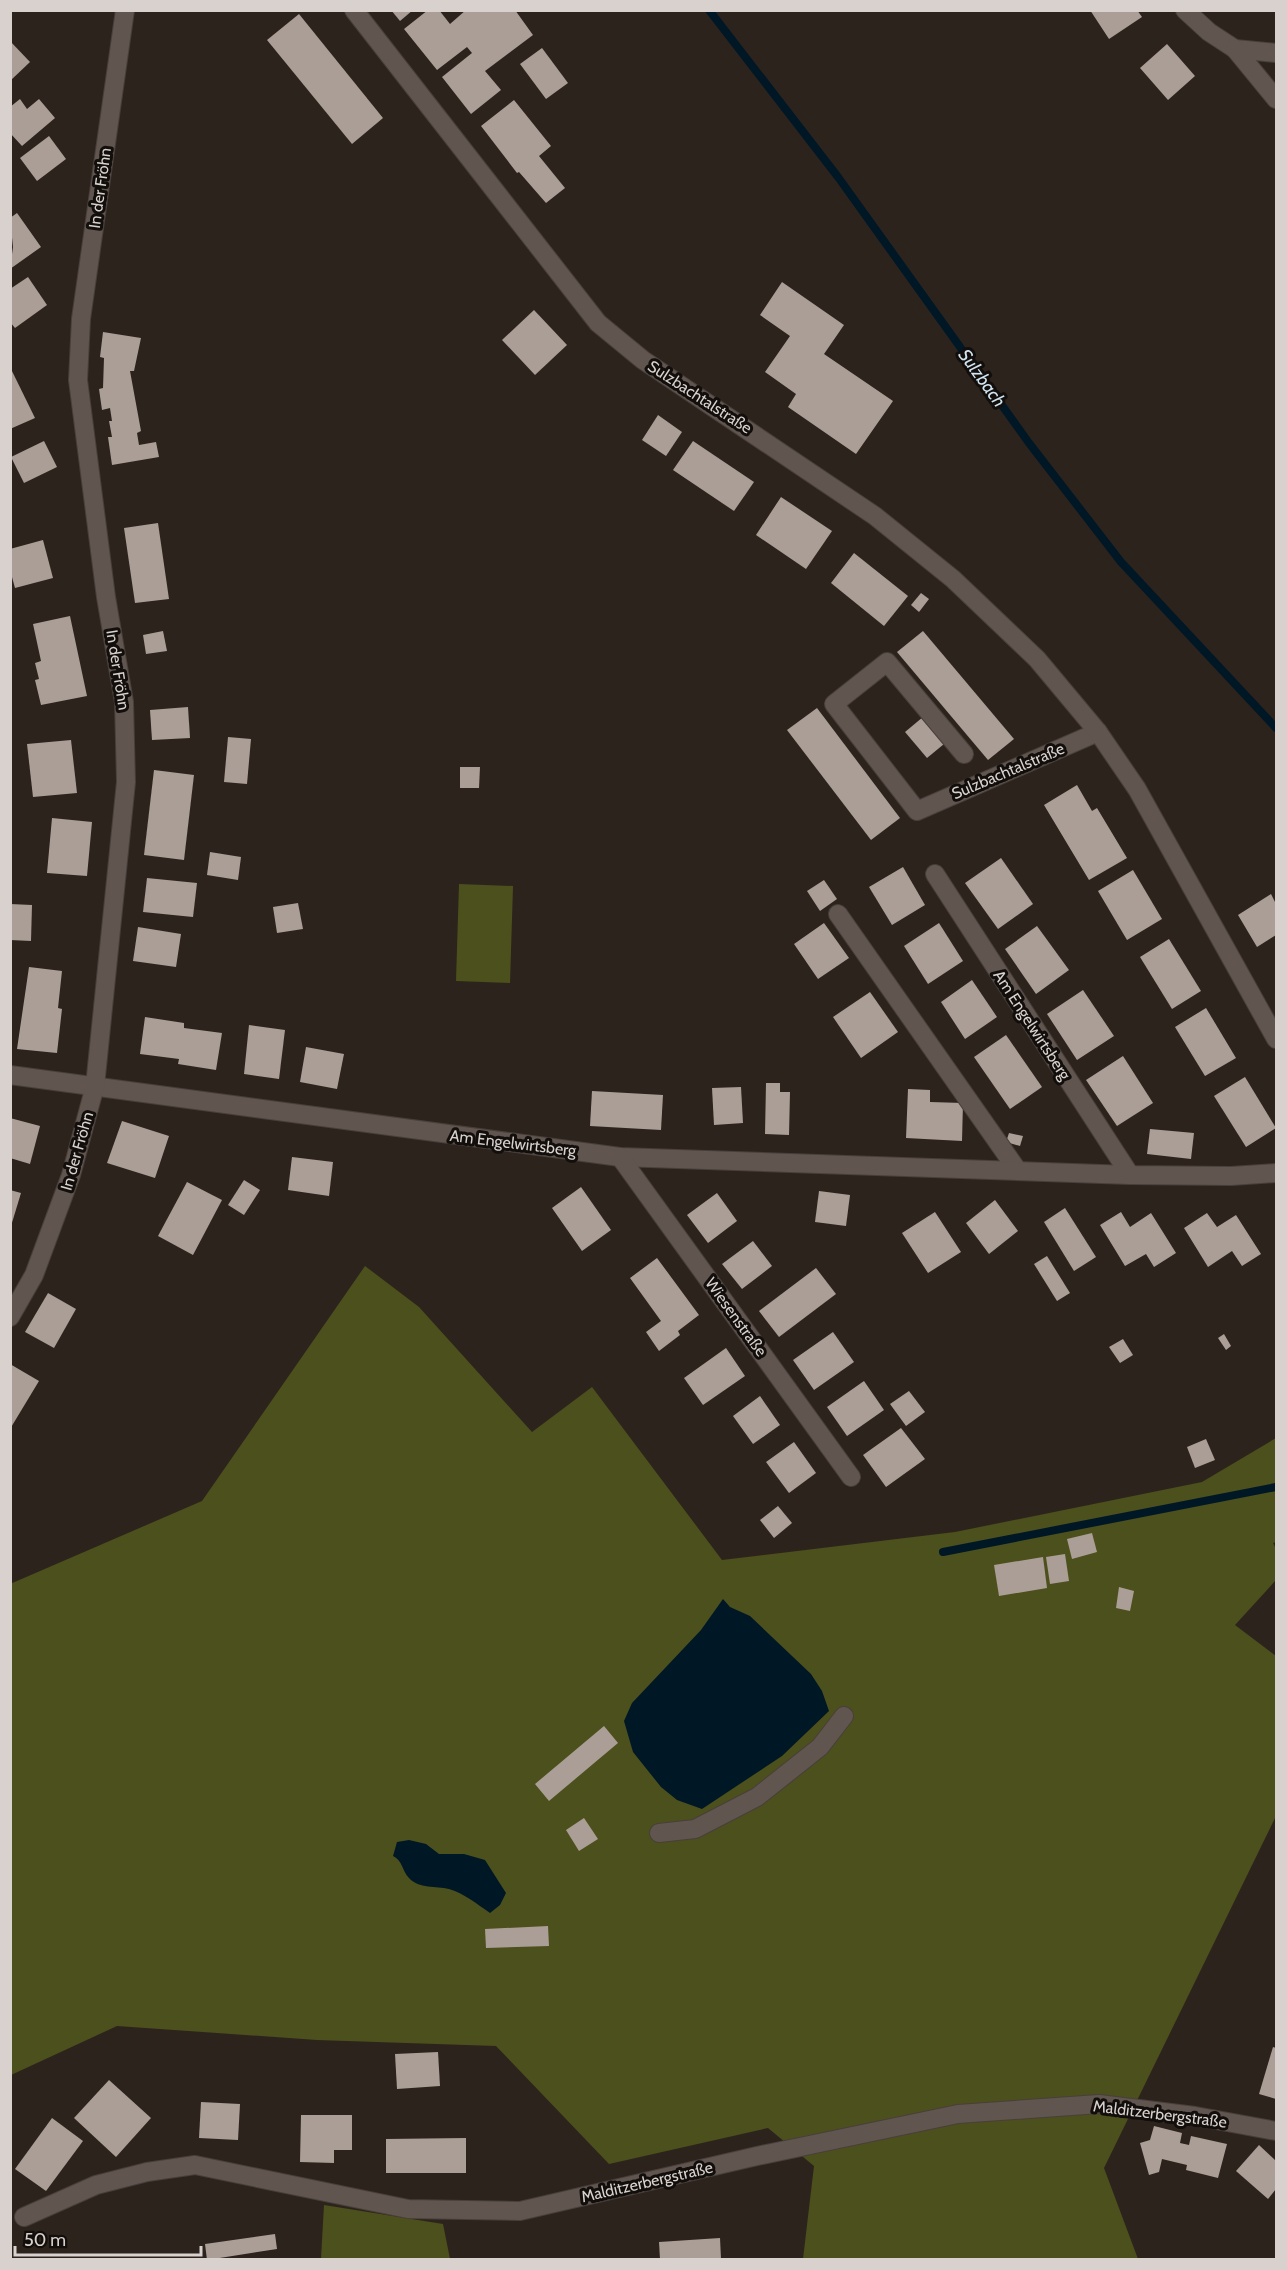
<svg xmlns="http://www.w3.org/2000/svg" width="1287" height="2270" viewBox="0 0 1287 2270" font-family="Cabin,sans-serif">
	<rect width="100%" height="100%" fill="#2d231d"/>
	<g fill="#4c501c">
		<path d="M459 884 513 886 510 983 456 981Z"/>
		<path d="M365 1266 419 1307 532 1432 592 1387 722 1560 955 1532 1202 1482 1276 1438V1542L1273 1543 1276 1549V1580L1235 1625 1276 1656V1816L1104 2168 1138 2259H803L814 2166 768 2128 609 2164 496 2046 317 2040 117 2026 11 2075 10 1584 202 1501Z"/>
		<path d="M324 2205 443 2224 450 2259H321Z"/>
	</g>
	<g fill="#001726">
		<path d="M723 1599 730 1607 750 1616 811 1674 822 1691 829 1711 782 1756 702 1809 677 1800 661 1787 633 1752 624 1721 632 1703 701 1630Z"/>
		<path d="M409 1840 426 1844 439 1854H464L485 1860 506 1893 500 1905 490 1913C477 1904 465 1894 449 1889 436 1886 419 1889 409 1878 402 1871 403 1861 393 1856L397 1842Z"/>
	</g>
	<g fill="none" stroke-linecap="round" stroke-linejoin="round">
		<g stroke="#001726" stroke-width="8">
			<path d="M709 10 838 177 1029 443 1121 562 1276 728"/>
			<path d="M943 1552 1276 1487"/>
		</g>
	</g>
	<g fill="#ab9e97">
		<path d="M391 10H413L400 21Z"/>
		<path d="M428 10H439L450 24 466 10H515L533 35 485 71 501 90 471 114 442 77 472 53 467 47 437 70 404 29Z"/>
		<path d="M1090 10H1137L1142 17 1109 39Z"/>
		<path d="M299 14 383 118 352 144 267 40Z"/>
		<path d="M10 41 30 62 10 81Z"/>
		<path d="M1167 44 1195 76 1168 100 1140 68Z"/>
		<path d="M542 48 568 83 546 99 520 64Z"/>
		<path d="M20 99 27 109 39 99 55 118 22 146 10 133V107Z"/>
		<path d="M514 100 551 146 539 156 565 188 546 203 519 172 517 173 481 126Z"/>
		<path d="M49 136 66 159 37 181 20 158Z"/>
		<path d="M17 213 41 247 10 269 13 247 10 218Z"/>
		<path d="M28 277 47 305 15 328 10 322V289Z"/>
		<path d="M782 282 844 325 824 354 893 401 856 454 788 407 796 394 765 372 790 336 760 315Z"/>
		<path d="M534 310 567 345 535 375 502 340Z"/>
		<path d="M103 332 141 338 134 371H130L141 431 137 433 139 445 156 442 159 457 112 465 108 437H112L109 421H112L110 408 102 410 99 389 103 388 104 358 100 357Z"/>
		<path d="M10 367 35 418 10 429Z"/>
		<path d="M658 415 682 432 666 456 642 440Z"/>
		<path d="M44 441 57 467 24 483 11 457Z"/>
		<path d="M693 441 754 482 734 511 673 470Z"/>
		<path d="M781 497 832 531 806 569 756 535Z"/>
		<path d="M158 523 169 599 135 603 124 528Z"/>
		<path d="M43 540 53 578 15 588 10 570V549Z"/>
		<path d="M854 553 908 596 884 626 831 583Z"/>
		<path d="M921 593 929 599 919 612 911 605Z"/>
		<path d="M70 616 87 696 41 705 35 680 39 679 35 663 41 661 33 624Z"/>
		<path d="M163 631 167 651 146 654 143 635Z"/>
		<path d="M923 631 1014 739 988 760 897 652Z"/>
		<path d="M188 707 190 738 152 740 150 710Z"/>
		<path d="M817 708 900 818 871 840 787 730Z"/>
		<path d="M923 717 944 744 927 758 905 732Z"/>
		<path d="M228 737 251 739 247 784 224 782Z"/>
		<path d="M71 740 77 793 33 797 27 744Z"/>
		<path d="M460 767H480L479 788H460Z"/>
		<path d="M154 770 194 775 184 860 144 855Z"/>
		<path d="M1077 785 1092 811 1097 808 1127 858 1089 880 1044 805Z"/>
		<path d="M52 818 92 822 87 876 47 873Z"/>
		<path d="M210 852 241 857 238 880 207 875Z"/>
		<path d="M1001 858 1033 904 998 929 965 883Z"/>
		<path d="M903 867 925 905 892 925 869 887Z"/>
		<path d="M1133 870 1162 919 1127 940 1098 891Z"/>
		<path d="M147 878 197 883 193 917 143 912Z"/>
		<path d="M824 880 837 899 820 911 807 891Z"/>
		<path d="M1271 894 1276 904V935L1257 947 1238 915Z"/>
		<path d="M298 903 303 929 277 933 273 907Z"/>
		<path d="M10 904 32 905 31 941 10 940Z"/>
		<path d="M824 923 849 958 818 979 794 944Z"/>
		<path d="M939 923 963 961 928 984 904 946Z"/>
		<path d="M1037 926 1069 970 1036 994 1005 949Z"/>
		<path d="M138 927 181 934 176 967 133 961Z"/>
		<path d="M1169 939 1201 991 1172 1009 1140 957Z"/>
		<path d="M29 967 62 971 58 1008 62 1009 57 1053 17 1049Z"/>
		<path d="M972 980 997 1017 965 1039 941 1002Z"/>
		<path d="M1083 990 1114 1036 1077 1060 1047 1014Z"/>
		<path d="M870 992 898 1032 861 1058 833 1017Z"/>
		<path d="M1206 1008 1236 1058 1205 1076 1175 1027Z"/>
		<path d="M145 1017 184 1023V1028L222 1033 216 1070 178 1064 179 1059 140 1054Z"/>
		<path d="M249 1025 285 1030 279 1079 244 1074Z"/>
		<path d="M1006 1035 1042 1087 1010 1109 974 1057Z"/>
		<path d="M306 1047 344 1054 337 1089 300 1082Z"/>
		<path d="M1123 1056 1153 1103 1117 1126 1086 1080Z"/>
		<path d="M1245 1077 1276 1128 1246 1147 1214 1096Z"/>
		<path d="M766 1083H780V1092H790L789 1135 765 1134Z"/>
		<path d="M741 1087 743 1123 714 1125 712 1088Z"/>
		<path d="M908 1089 930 1090V1102L963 1103 962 1141 906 1138Z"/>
		<path d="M592 1091 663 1095 661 1130 590 1126Z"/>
		<path d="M10 1118 40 1126 30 1164 10 1158Z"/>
		<path d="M122 1121 169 1136 155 1178 107 1163Z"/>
		<path d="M1150 1129 1194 1133 1191 1159 1147 1154Z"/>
		<path d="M1009 1133 1023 1136 1020 1146 1006 1142Z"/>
		<path d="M292 1157 333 1162 329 1196 288 1190Z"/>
		<path d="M244 1180 260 1190 244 1215 228 1205Z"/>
		<path d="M187 1182 222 1200 193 1255 158 1236Z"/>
		<path d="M581 1187 611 1230 582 1251 552 1208Z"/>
		<path d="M10 1190 21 1193 11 1226H10Z"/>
		<path d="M819 1191 850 1195 846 1226 815 1222Z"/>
		<path d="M717 1193 737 1221 708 1243 687 1215Z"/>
		<path d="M995 1200 1018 1231 989 1254 966 1223Z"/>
		<path d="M1065 1208 1096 1257 1074 1271 1044 1222Z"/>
		<path d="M935 1212 961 1252 928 1273 902 1233Z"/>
		<path d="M1121 1212 1130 1227 1151 1213 1176 1253 1154 1267 1146 1254 1125 1266 1100 1225Z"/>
		<path d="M1207 1213 1217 1227 1236 1215 1261 1254 1242 1266 1232 1251 1208 1267 1184 1228Z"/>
		<path d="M753 1241 772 1266 742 1289 722 1264Z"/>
		<path d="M1047 1256 1070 1293 1057 1301 1034 1264Z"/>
		<path d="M657 1258 699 1315 678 1331 680 1335 659 1351 646 1332 661 1321 630 1278Z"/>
		<path d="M816 1268 836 1294 779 1337 759 1311Z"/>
		<path d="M48 1293 76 1309 54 1348 25 1332Z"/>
		<path d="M833 1332 854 1362 814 1390 793 1360Z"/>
		<path d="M1224 1334 1231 1346 1226 1350 1218 1338Z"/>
		<path d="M1123 1339 1133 1355 1120 1363 1109 1347Z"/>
		<path d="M726 1348 745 1376 703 1405 684 1378Z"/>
		<path d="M10 1364 39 1381 10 1429Z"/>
		<path d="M864 1381 884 1410 847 1436 827 1407Z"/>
		<path d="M909 1391 925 1412 906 1426 890 1404Z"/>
		<path d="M760 1396 780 1425 753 1444 733 1416Z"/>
		<path d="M901 1428 925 1459 886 1487 863 1455Z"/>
		<path d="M1206 1439 1215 1460 1195 1468 1187 1447Z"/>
		<path d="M794 1442 816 1473 789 1493 766 1462Z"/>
		<path d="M778 1506 792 1523 774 1538 760 1520Z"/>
		<path d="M1092 1533 1097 1552 1072 1559 1067 1539Z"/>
		<path d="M1065 1554 1069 1581 1050 1584 1046 1557Z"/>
		<path d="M1043 1557 1047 1588 999 1596 994 1565Z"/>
		<path d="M1119 1587 1134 1591 1130 1611 1116 1608Z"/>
		<path d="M604 1726 618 1743 549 1801 535 1784Z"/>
		<path d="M584 1818 598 1839 579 1851 566 1830Z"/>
		<path d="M548 1926 549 1946 486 1948 485 1929Z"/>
		<path d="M1273 2047 1276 2048V2099L1259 2094Z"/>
		<path d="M438 2052 440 2086 397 2089 395 2054Z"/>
		<path d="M109 2080 151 2118 116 2157 74 2118Z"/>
		<path d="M201 2102 240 2104 238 2140 199 2138Z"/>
		<path d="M301 2115H352V2150H334V2163L300 2162Z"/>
		<path d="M52 2118 83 2141 46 2191 15 2169Z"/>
		<path d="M1154 2126 1182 2133 1180 2143 1189 2145 1191 2136 1227 2144 1218 2178 1186 2170 1187 2165 1162 2159 1159 2172 1149 2175 1140 2143 1150 2140Z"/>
		<path d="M466 2138V2173H386V2139Z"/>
		<path d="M1259 2145 1276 2161V2189L1268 2199 1236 2171Z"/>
		<path d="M275 2234 277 2249 207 2260 205 2244Z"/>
		<path d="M720 2238 721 2259H660L659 2242Z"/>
	</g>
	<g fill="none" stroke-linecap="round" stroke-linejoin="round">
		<g stroke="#483f3b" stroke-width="20">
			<g id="minor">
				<path d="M1185 10 1209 32 1235 49 1276 53"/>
				<path d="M1235 49 1276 99"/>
				<path d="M964 754 887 662 834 704 917 811 1098 732"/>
				<path d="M935 874 1130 1175"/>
				<path d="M838 914 1018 1171"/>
				<path d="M10 1075 620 1157 1130 1175 1231 1176 1276 1173"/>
				<path d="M620 1157 851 1477"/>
				<path d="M10 1317 34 1275 71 1175 95 1086 126 782 124 702 106 597 78 380 81 319 125 10"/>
				<path d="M659 1833 695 1829 757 1797 820 1747 844 1716"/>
				<path d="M24 2217 96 2185 147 2172 195 2165 408 2209 520 2211 757 2156 958 2114 1099 2104 1195 2116 1276 2131"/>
			</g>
		</g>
		<g stroke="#483f3b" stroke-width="20">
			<path id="secondary" d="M354 10 598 323 643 360 875 516 953 579 1037 659 1098 732 1137 789 1276 1039"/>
		</g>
		<use href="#minor" stroke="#61554f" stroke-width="18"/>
		<use href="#secondary" stroke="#61554f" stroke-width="18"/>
	</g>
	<g text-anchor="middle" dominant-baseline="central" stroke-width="6" stroke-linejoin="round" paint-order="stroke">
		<g font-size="16" fill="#d8d1ce" stroke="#120e0b">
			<text transform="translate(100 188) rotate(-82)">In der Fröhn</text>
			<text transform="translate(700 397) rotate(33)">Sulzbachtalstraße</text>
			<text transform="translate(118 670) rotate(81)">In der Fröhn</text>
			<text transform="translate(1008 771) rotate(-23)">Sulzbachtalstraße</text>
			<text transform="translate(1032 1025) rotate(57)">Am Engelwirtsberg</text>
			<text transform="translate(513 1143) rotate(7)">Am Engelwirtsberg</text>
			<text transform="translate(77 1151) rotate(-74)">In der Fröhn</text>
			<text transform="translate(736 1317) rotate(54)">Wiesenstraße</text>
			<text transform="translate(1160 2114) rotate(7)">Malditzerbergstraße</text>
			<text transform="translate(647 2182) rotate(-13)">Malditzerbergstraße</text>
		</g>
		<g font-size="18" font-style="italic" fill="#d1e5f2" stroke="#120e0b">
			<text transform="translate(982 378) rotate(54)">Sulzbach</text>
		</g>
	</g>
	<rect width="1287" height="2270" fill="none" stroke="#d8d1ce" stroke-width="24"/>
	<path d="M15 2246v9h186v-9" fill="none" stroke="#d8d1ce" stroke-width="3"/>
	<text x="24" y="2246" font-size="18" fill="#d8d1ce" stroke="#120e0b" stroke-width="4.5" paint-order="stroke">50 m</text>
</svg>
